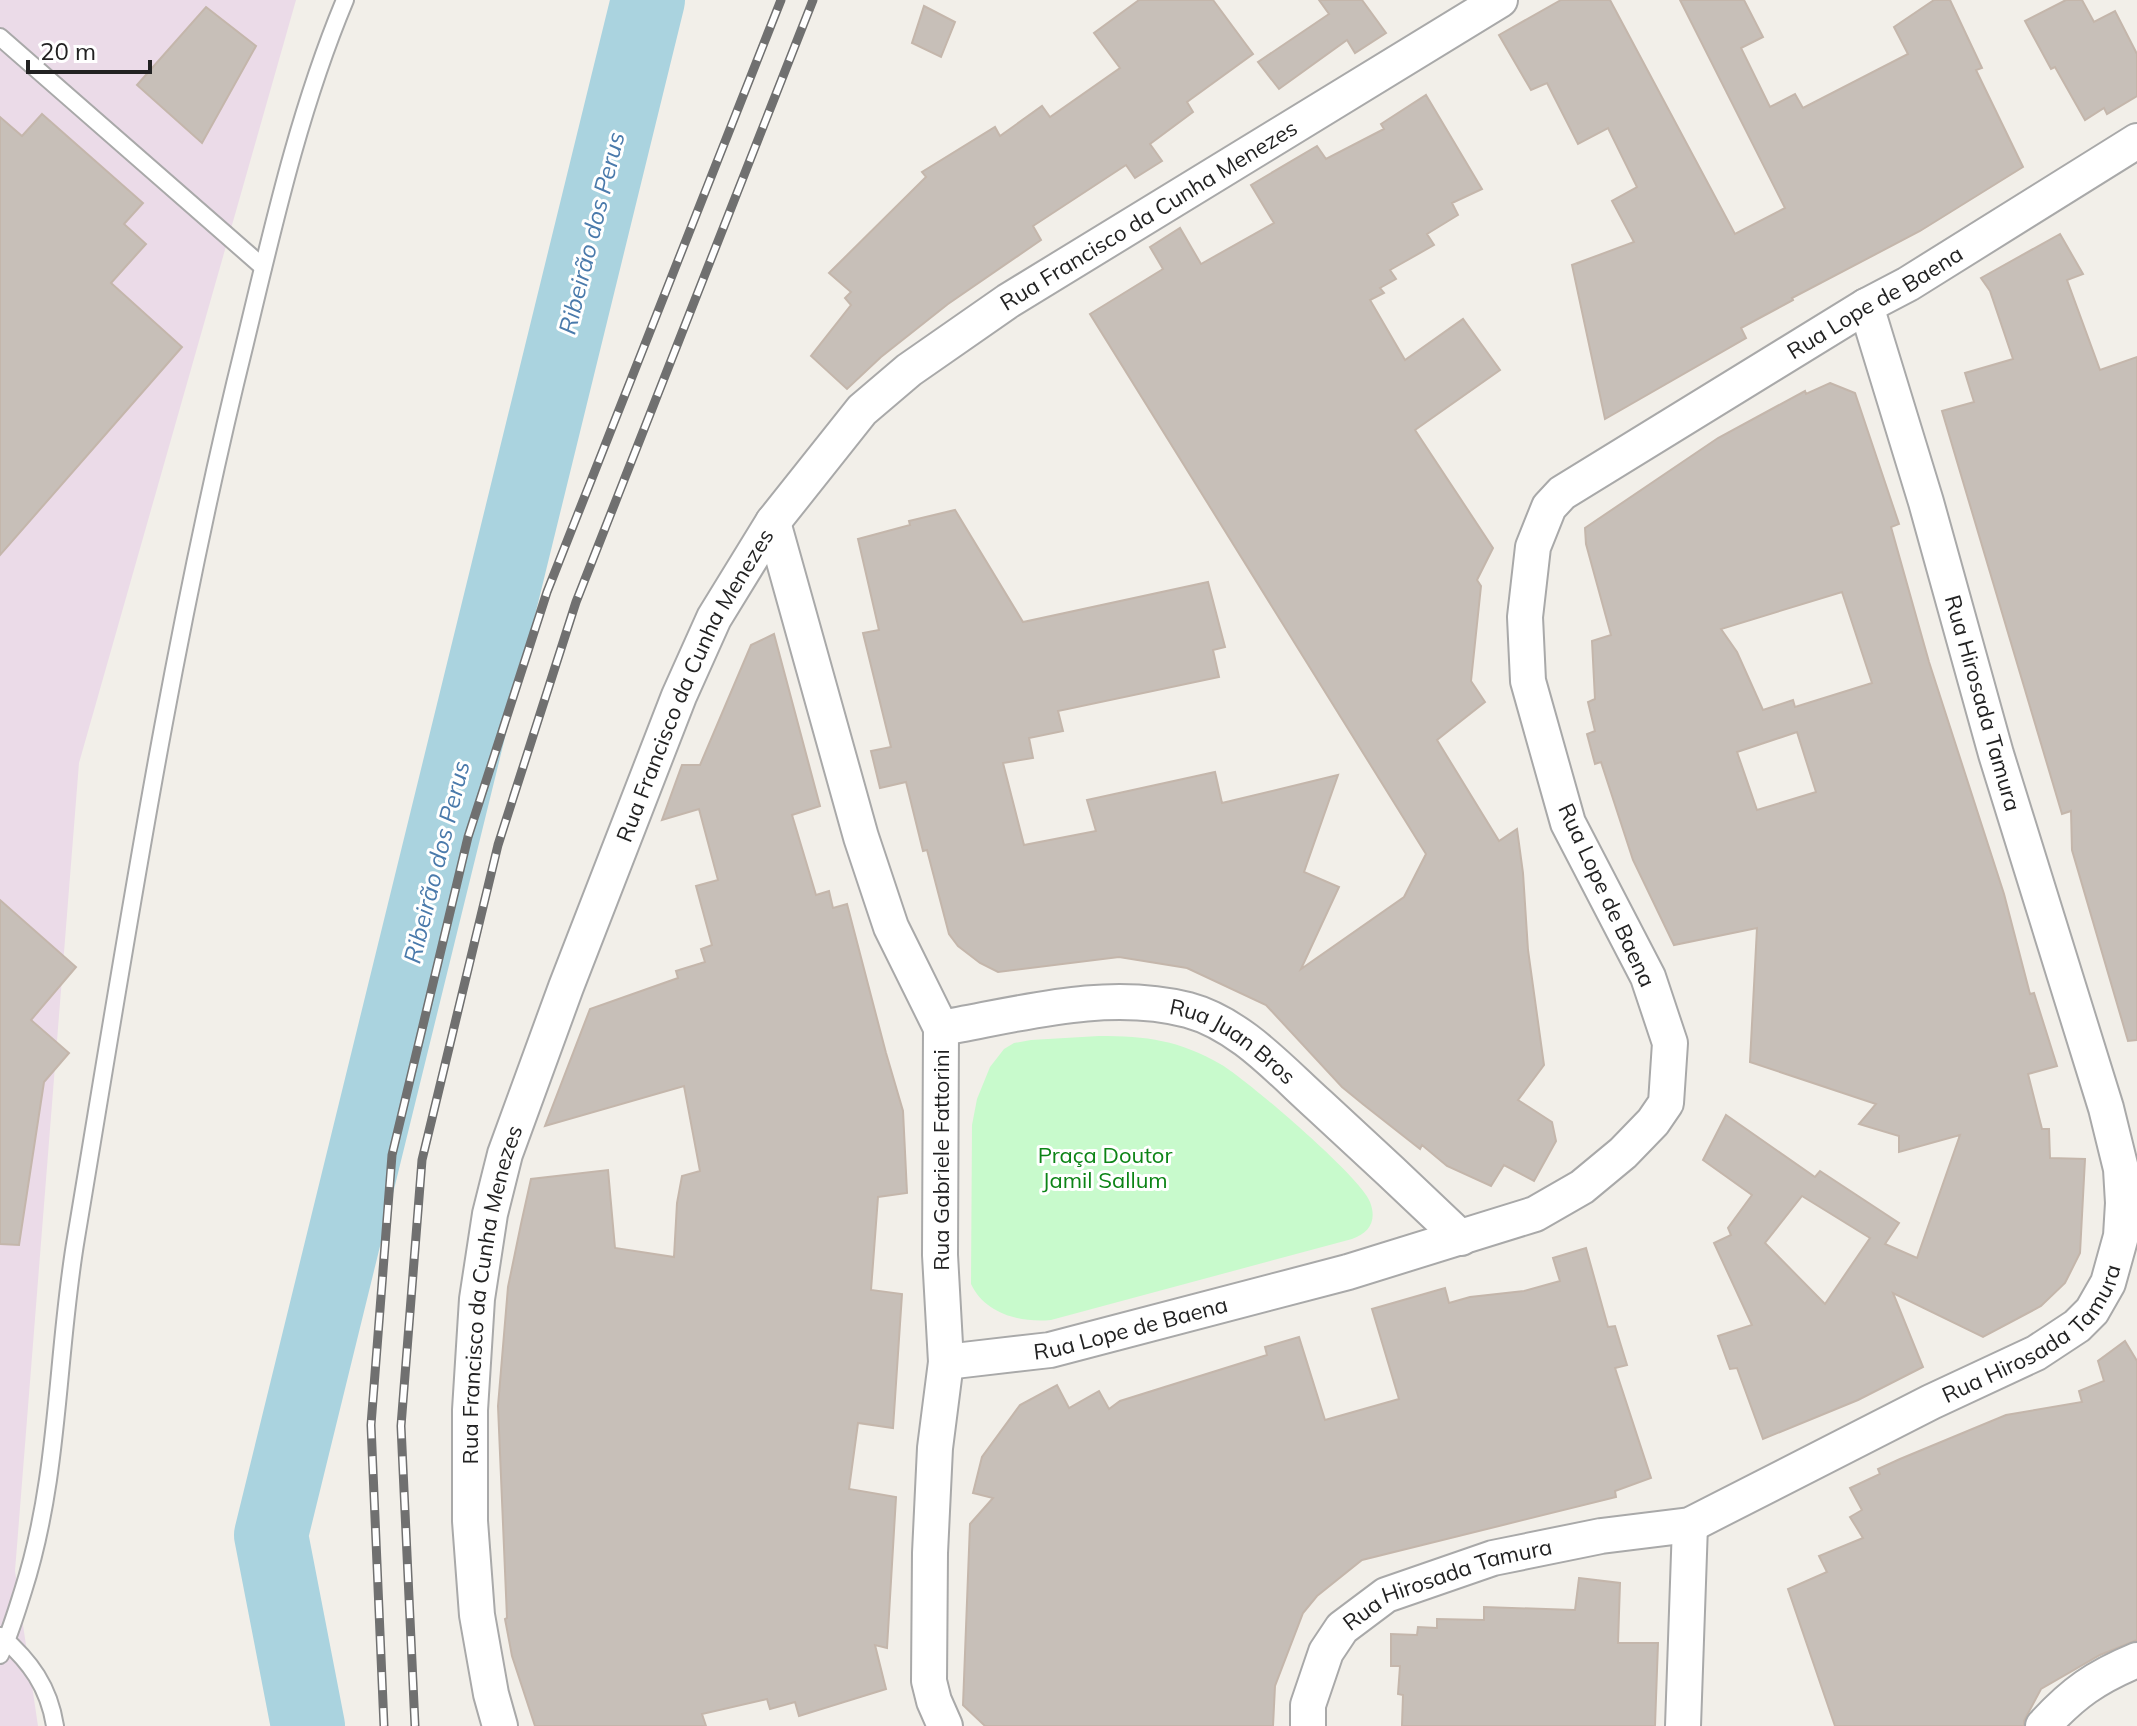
<svg xmlns="http://www.w3.org/2000/svg" width="2137" height="1726" viewBox="0 0 2137 1726" font-family="Mulish,sans-serif">
	<rect width="100%" height="100%" fill="#f2efe9"/>
	<path fill="#ebdbe8" d="M0 0H296L79 763 15 1571 38 1726H0Z"/>
	<path fill="#c8facc" d="M1099 1036C1147 1036 1179 1040 1222 1065 1247 1080 1362 1178 1370 1202 1377 1220 1370 1233 1352 1239L1051 1320C1021 1323 985 1314 971 1284L972 1125 977 1099 990 1067 1004 1049 1014 1043 1031 1040Z"/>
	<g fill="none" stroke-linecap="round" stroke-linejoin="round">
		<path stroke="#aad3df" stroke-width="74" d="M308 1726 271 1535 648 0"/>
	</g>
	<g fill="#c7bfb8" stroke="#c4b6ab" stroke-width="2" fill-rule="evenodd">
		<path d="M1139 0H1213L1253 54 1187 102 1193 112 1150 144 1162 161 1135 178 1126 165 1033 226 1041 240 948 304 881 357 847 389 811 356 851 305 845 298 851 292 829 273 926 177 922 172 995 127 1000 136 1042 106 1050 117 1120 68 1094 33Z"/>
		<path d="M1319 0H1362L1386 33 1355 53 1347 40 1279 89 1258 62 1329 14Z"/>
		<path d="M1561 0H1610L1735 234 1785 208 1680 0H1744L1763 37 1741 48 1770 107 1795 94 1803 108 1908 54 1894 27 1934 0H1950L1982 68 1976 70 2023 167 1920 231 1792 298 1793 300 1741 328 1746 338 1605 419 1572 265 1634 242 1612 201 1637 187 1608 128 1578 144 1547 83 1531 90 1499 35Z"/>
		<path d="M2066 0H2082L2094 22 2115 11 2137 54V96L2107 114 2104 108 2085 120 2055 67 2051 69 2025 21Z"/>
		<path d="M924 6 955 22 941 57 912 43Z"/>
		<path d="M206 7 256 46 202 143 137 85Z"/>
		<path d="M1426 95 1482 189 1452 203 1458 215 1427 234 1434 245 1390 270 1396 279 1380 288 1384 293 1370 300 1405 360 1463 319 1500 370 1415 430 1493 548 1477 580 1481 586 1471 681 1485 702 1437 740 1499 841 1517 829 1523 873 1528 950 1544 1065 1518 1100 1552 1122 1556 1141 1534 1181 1504 1165 1491 1186 1447 1166 1422 1145 1420 1149 1364 1105 1342 1087 1266 1005 1187 968 1119 957 998 972 980 963 958 946 949 934 927 850 923 851 906 782 880 788 871 751 891 747 863 633 879 630 858 539 910 525 909 521 955 510 1023 622 1208 582 1225 647 1213 650 1219 677 1058 711 1063 731 1029 738 1033 758 1003 763 1024 845 1096 831 1087 800 1215 772 1222 803 1338 775 1304 872 1339 887 1301 969 1404 897 1426 854 1090 314 1163 269 1150 247 1180 228 1201 264 1274 223 1251 185 1317 146 1326 159 1384 129 1381 124Z"/>
		<path d="M42 114 143 203 124 224 146 244 111 283 182 347 0 555V117L22 136Z"/>
		<path d="M2060 234 2083 274 2067 280 2100 370 2137 357V1040L2128 1041 2072 850 2071 811 2062 814 1942 411 1974 402 1965 373 2013 359 1990 291 1981 278Z"/>
		<path d="M1830 383 1855 393 1899 524 1891 527 1929 662 2004 894 2030 994 2034 993 2057 1066 2028 1074 2042 1129H2049L2050 1158 2085 1159 2080 1253 2065 1283 2041 1306 1983 1337 1893 1293 1923 1367 1858 1400 1763 1439 1737 1368 1730 1369 1718 1336 1752 1325 1714 1243 1731 1235 1728 1228 1752 1195 1703 1160 1726 1115 1815 1177 1820 1171 1899 1223 1885 1244 1917 1258 1960 1135 1899 1152V1136L1859 1124 1876 1104 1750 1062 1757 928 1674 945 1633 860 1601 762 1595 764 1587 734 1595 731 1588 702 1595 699 1592 641 1611 635 1586 544 1585 528 1718 438 1805 391 1806 394ZM1842 592 1872 683 1795 707 1793 700 1763 710 1737 652 1721 629ZM1797 732 1816 792 1757 810 1737 752ZM1802 1196 1870 1238 1825 1304 1765 1243Z"/>
		<path d="M774 634 820 806 792 815 816 895 829 891 833 908 847 904 886 1053 903 1111 907 1193 878 1197 871 1290 902 1294 893 1428 858 1423 849 1489 896 1497 887 1648 875 1645 886 1689 799 1716 795 1702 770 1709 767 1699 702 1714 706 1726H535L512 1656 505 1619 507 1618 498 1406 508 1287 521 1224 531 1179 608 1170 615 1248 674 1257 677 1203 682 1176 700 1171 684 1086 545 1126 590 1009 678 978 676 971 705 962 701 949 712 945 696 886 718 880 699 809 662 820 682 765H700L751 645Z"/>
		<path d="M0 900 76 967 31 1020 69 1053 44 1082 19 1245 0 1244Z"/>
		<path d="M1586 1248 1608 1327 1615 1326 1627 1365 1615 1368 1651 1478 1615 1491 1616 1497 1362 1560 1317 1596 1303 1613 1275 1686 1273 1726H985L963 1705 970 1524 993 1498 973 1493 982 1457 1020 1405 1057 1385 1069 1408 1099 1391 1109 1409 1120 1401 1267 1355 1265 1347 1299 1337 1325 1420 1399 1399 1372 1309 1445 1288 1449 1303 1470 1297 1524 1291 1560 1281 1553 1258Z"/>
		<path d="M2125 1341 2137 1361V1640L2100 1655 2041 1689 2024 1721V1726H1835L1788 1589 1827 1572 1819 1556 1863 1538 1850 1517 1862 1510 1850 1488 1880 1474 1878 1469 1900 1459 2006 1415 2082 1402 2079 1391 2104 1381 2098 1361Z"/>
		<path d="M1579 1578 1620 1583 1618 1643H1658L1655 1726H1402L1403 1695 1398 1694 1400 1666H1391V1634L1417 1635 1418 1627 1437 1628V1619L1484 1620V1607L1575 1610Z"/>
	</g>
	<g fill="none" stroke-linecap="round" stroke-linejoin="round">
		<g stroke="#a9a9a9" stroke-width="20">
			<g id="service">
				<path d="M0 37 263 267"/>
				<path d="M1 1636C30 1661 49 1687 55 1726"/>
				<path d="M0 1655C10 1634 16 1613 23 1591 60 1476 56 1356 76 1238 126 939 172 637 245 343 273 227 299 110 345 0"/>
			</g>
		</g>
		<g stroke="#a9a9a9" stroke-width="38">
			<g id="minor">
				<path d="M773 522 861 837 891 927 941 1028 940 1255 946 1362 935 1448 930 1553 929 1681 934 1701 945 1726"/>
				<path id="s1" d="M941 1028C1021 1014 1107 989 1188 1010 1240 1024 1280 1070 1319 1105 1367 1149 1414 1193 1461 1238"/>
				<path id="s2" d="M946 1362 1050 1350 1348 1272 1535 1214 1582 1187 1623 1153 1653 1122 1666 1103 1670 1043 1648 977 1568 823 1528 681 1525 617 1533 547 1549 507 1562 493 1866 306 1908 284 2137 141"/>
				<path id="s3" d="M500 1726 491 1694 477 1615 470 1521V1410L477 1299 490 1214 505 1154 566 987 679 696 714 618 773 522 862 410 909 370 1008 301 1500 0"/>
				<path id="s4" d="M1308 1726V1705L1326 1652 1342 1628 1386 1595 1493 1558 1601 1536 1690 1525 1931 1402 2036 1353 2077 1326 2092 1311 2108 1283 2121 1236 2123 1203 2121 1169 2106 1108 1996 754 1926 502 1866 306"/>
				<path d="M1683 1726 1690 1525"/>
				<path d="M2043 1726C2073 1693 2096 1677 2137 1660"/>
			</g>
		</g>
		<use href="#service" stroke="#fff" stroke-width="16"/>
		<use href="#minor" stroke="#fff" stroke-width="34"/>
		<g stroke="#707070" stroke-width="9">
			<g id="rail">
				<path d="M384 1726 371 1425 392 1155 468 837 547 592 781 0"/>
				<path d="M415 1726 401 1426 422 1160 498 845 576 602 813 0"/>
			</g>
		</g>
		<use href="#rail" stroke="#fff" stroke-width="6" stroke-dasharray="18" stroke-linecap="butt"/>
	</g>
	<g text-anchor="middle" dominant-baseline="central" stroke-width="6" stroke-linejoin="round" paint-order="stroke">
		<g font-size="22" fill="#222" stroke="#fff">
			<text stroke="none"><textPath href="#s3" startOffset="1756">Rua Francisco da Cunha Menezes</textPath></text>
			<text stroke="none"><textPath href="#s2" startOffset="1796">Rua Lope de Baena</textPath></text>
			<text stroke="none"><textPath href="#s3" startOffset="1084">Rua Francisco da Cunha Menezes</textPath></text>
			<text transform="translate(1983 703) rotate(74)">Rua Hirosada Tamura</text>
			<text transform="translate(1607 895) rotate(65)">Rua Lope de Baena</text>
			<text stroke="none"><textPath href="#s1" startOffset="304">Rua Juan Bros</textPath></text>
			<text transform="translate(941 1160) rotate(-90)">Rua Gabriele Fattorini</text>
			<text stroke="none"><textPath href="#s3" startOffset="436">Rua Francisco da Cunha Menezes</textPath></text>
			<text stroke="none"><textPath href="#s2" startOffset="188">Rua Lope de Baena</textPath></text>
			<text stroke="none"><textPath href="#s4" startOffset="870">Rua Hirosada Tamura</textPath></text>
			<text stroke="none"><textPath href="#s4" startOffset="222">Rua Hirosada Tamura</textPath></text>
		</g>
		<g font-size="22" fill="#0c8416" stroke="#fff">
			<text x="1105" y="1155">Praça Doutor<tspan x="1105" dy="25">Jamil Sallum</tspan></text>
		</g>
		<g font-size="24" font-style="italic" fill="#4a7aab" stroke="#fff">
			<text transform="translate(591 233) rotate(-76)">Ribeirão dos Perus</text>
			<text transform="translate(436 862) rotate(-76)">Ribeirão dos Perus</text>
		</g>
	</g>
	<path d="M28 60v12h122v-12" fill="none" stroke="#222222" stroke-width="4"/>
	<text x="40" y="60" font-size="24" fill="#222222" stroke="#ffffff" stroke-width="6" paint-order="stroke">20 m</text>
</svg>
